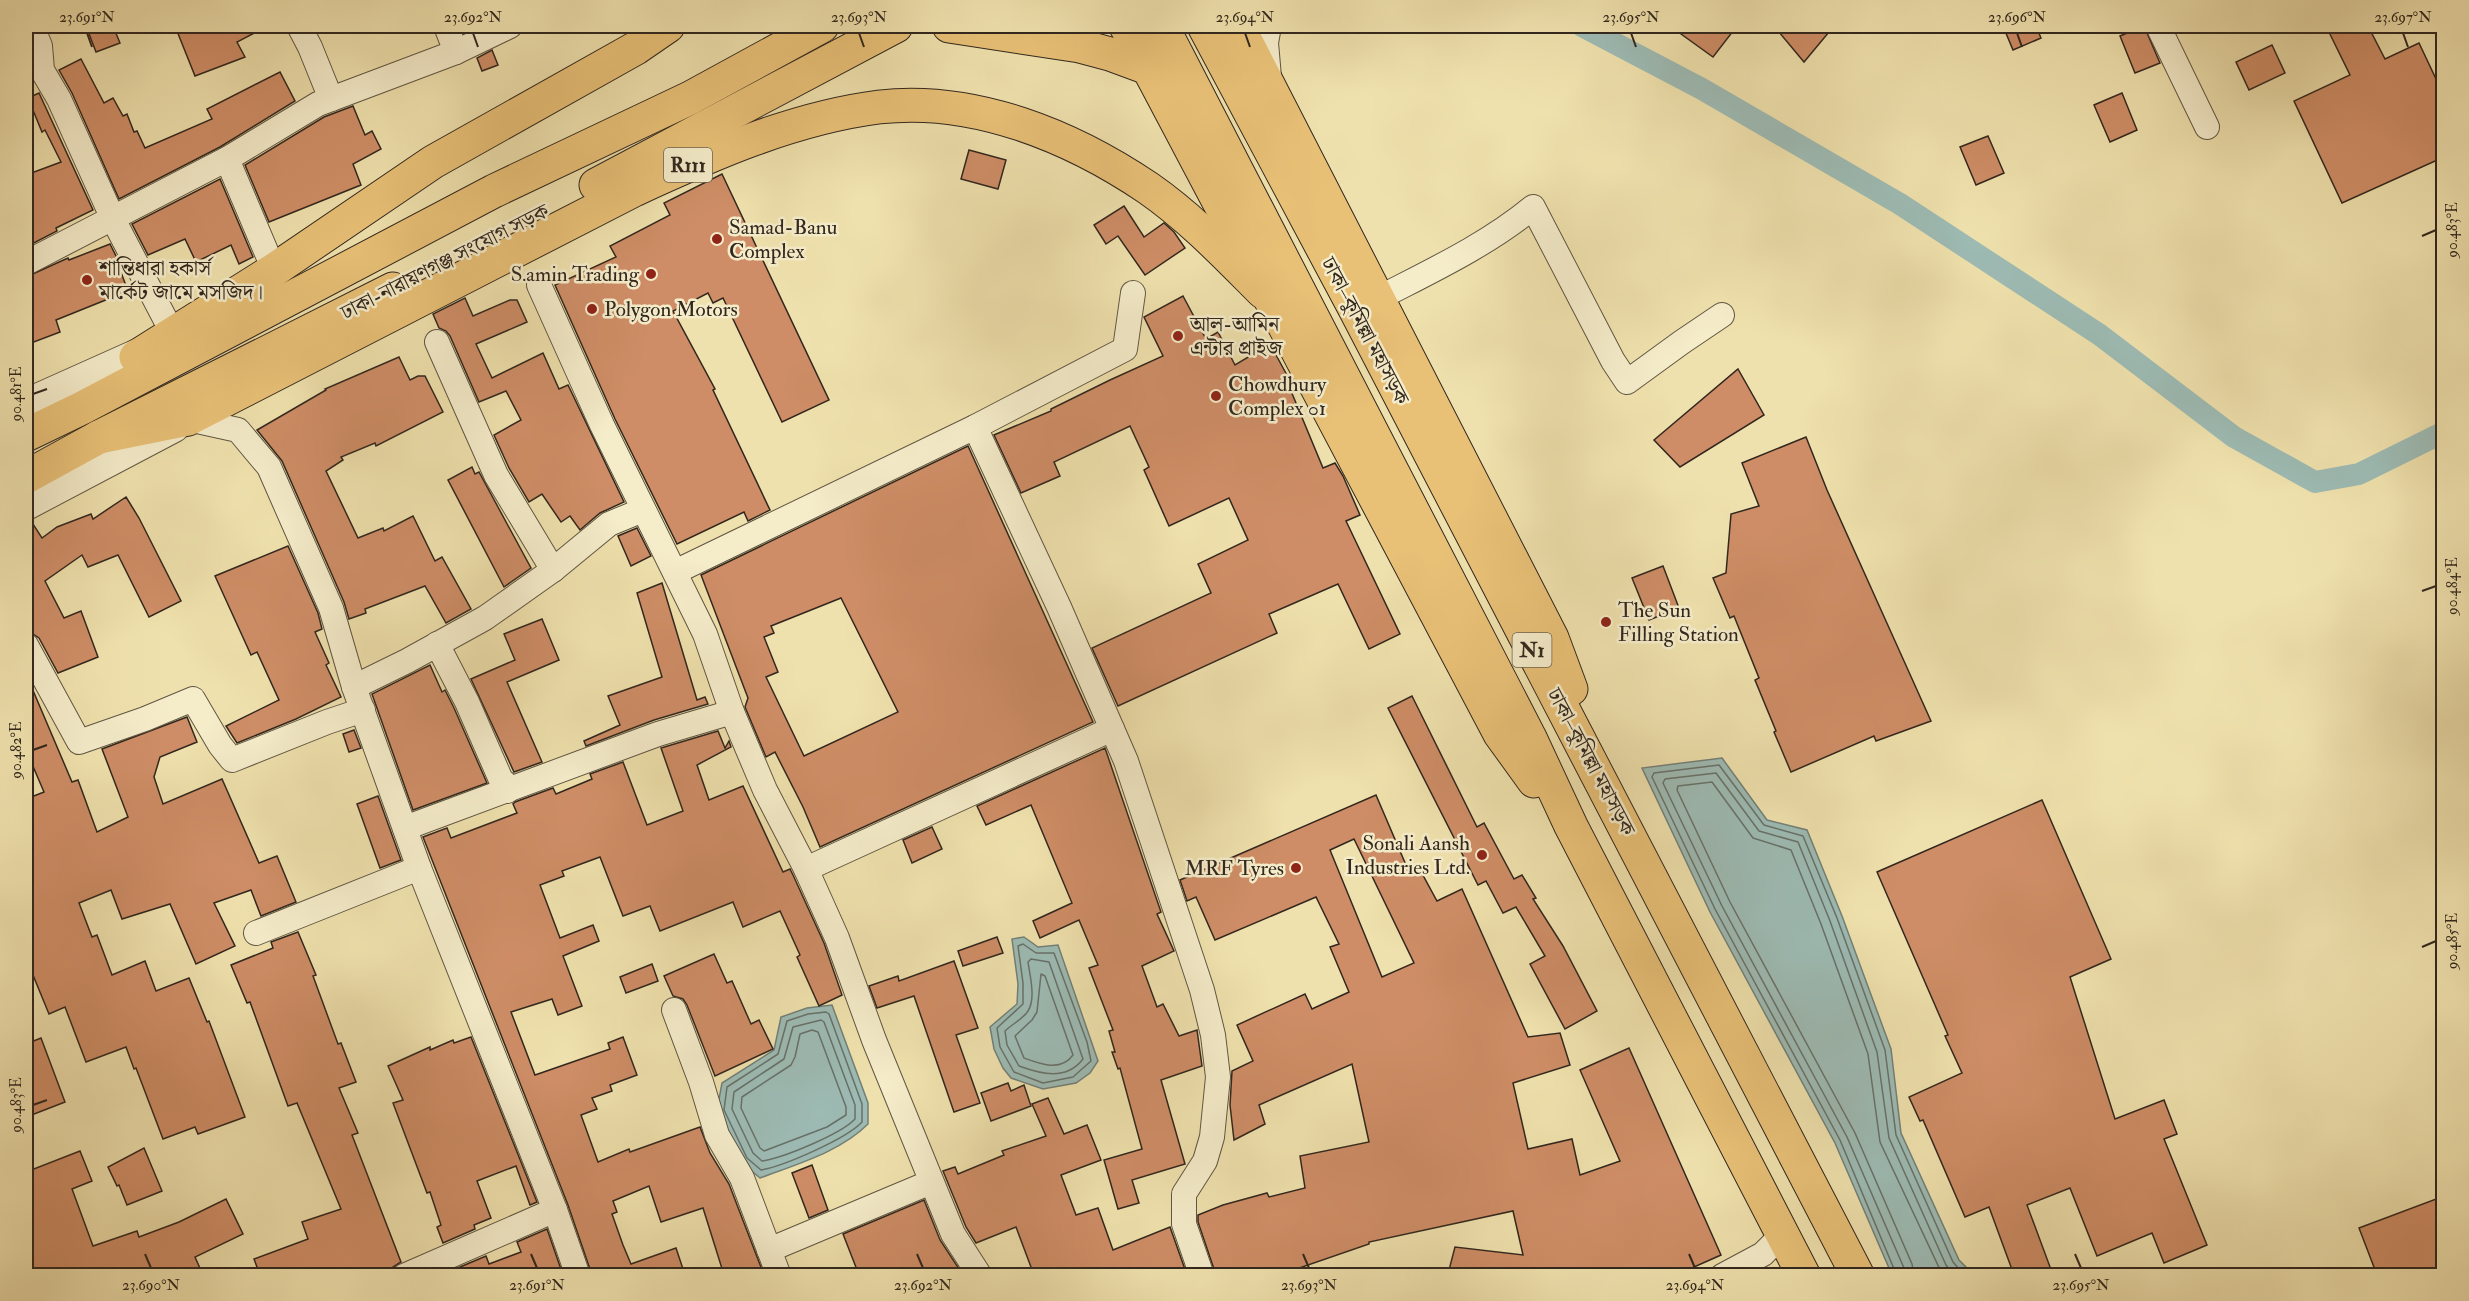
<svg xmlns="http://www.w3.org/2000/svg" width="2469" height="1301" viewBox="0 0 2469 1301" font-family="'IM FELL Double Pica','Noto Serif Bengali',serif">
	<rect width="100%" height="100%" fill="#efe1ad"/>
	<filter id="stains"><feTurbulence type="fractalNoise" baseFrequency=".00333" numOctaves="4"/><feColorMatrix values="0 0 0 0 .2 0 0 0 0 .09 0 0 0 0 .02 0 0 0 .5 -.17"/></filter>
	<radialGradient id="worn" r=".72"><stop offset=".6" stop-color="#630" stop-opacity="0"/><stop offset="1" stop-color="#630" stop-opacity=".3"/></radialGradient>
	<g fill="#9dbbb4" stroke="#728078" stroke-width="1.5">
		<path d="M1722 758 1767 820 1807 830 1842 916 1891 1049 1901 1133 1959 1260 1974 1275H1892L1835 1143 1710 912 1642 768Z"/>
		<path d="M1024 937 1038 947 1058 945 1098 1061 1090 1073 1076 1083 1043 1089 1011 1078 1003 1068 994 1049 990 1027 1017 1004 1018 984 1012 939Z"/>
		<path d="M832 1005 868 1103V1124C840 1152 797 1164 760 1178L742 1163 717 1110 722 1083 774 1050 781 1017 807 1008Z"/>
	</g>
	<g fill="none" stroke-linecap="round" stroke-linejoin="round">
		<g stroke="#677169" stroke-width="1.5">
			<path d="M1023 944 1036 953H1054L1087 1042 1091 1061 1073 1077 1043 1083 1014 1072 1000 1047 997 1028 1023 1004V983L1018 946Z"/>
			<path d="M1031 959 1049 962 1083 1059C1066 1081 1041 1074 1019 1066L1007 1045 1005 1031C1012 1024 1023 1019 1028 1011 1036 999 1030 976 1028 962Z"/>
			<path d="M1041 974 1045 976 1073 1055C1061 1072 1040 1064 1024 1058L1015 1036 1032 1020 1037 1012Z"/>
			<path d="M826 1012 829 1014 862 1104V1122C846 1139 784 1166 761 1170L747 1158 724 1110 727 1087 778 1054 787 1021 808 1014Z"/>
			<path d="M821 1020 824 1022 855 1105V1119C841 1134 783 1158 762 1161L753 1153 732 1109 734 1092 784 1059 793 1027Z"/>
			<path d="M812 1030 818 1032 846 1107V1115L827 1127 764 1151 760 1148 741 1108 742 1097 791 1065 795 1057 800 1034Z"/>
			<path d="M1897 1276 1840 1140 1715 909 1652 777 1654 773 1719 765 1764 825 1803 836 1837 918 1885 1050 1896 1135 1953 1262 1965 1276"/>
			<path d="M1905 1276 1904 1268 1847 1137 1722 906 1663 783 1665 779 1716 773 1759 831 1798 842 1830 921 1877 1052 1889 1138 1946 1265 1955 1276"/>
			<path d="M1914 1276 1912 1264 1855 1133 1730 902 1677 790 1678 786 1712 782 1753 838 1791 850 1821 924 1868 1054 1880 1142 1943 1276"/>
		</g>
		<path stroke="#9dbbb4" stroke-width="22" d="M1582 26 1702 89 1900 204 2100 335 2234 437 2315 482 2359 474 2444 432"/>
	</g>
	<g fill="#ce8d66" stroke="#31271e" stroke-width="1.5" fill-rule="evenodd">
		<path d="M86 26H113L120 43 96 52Z"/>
		<path d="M175 26H268L237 42 245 57 195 76Z"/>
		<path d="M1670 26H1737L1713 57Z"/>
		<path d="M1774 26H1834L1804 62Z"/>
		<path d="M2003 26H2036L2041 38 2013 50Z"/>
		<path d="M2144 26 2160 63 2135 73 2120 36Z"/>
		<path d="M2326 26H2368L2385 59 2419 43 2444 96V157L2342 203 2294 101 2350 75Z"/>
		<path d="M2272 45 2285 73 2249 90 2236 62Z"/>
		<path d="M492 50 498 65 482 71 477 58Z"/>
		<path d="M81 59 104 103 113 98 123 116 127 114 134 132 137 131 145 148 212 119 207 109 280 72 295 101 220 147 119 199 72 93 59 70Z"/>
		<path d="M39 93 93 210 56 228 57 231 26 247V175L61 162 45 130 42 132 28 98Z"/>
		<path d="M2122 93 2137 130 2110 142 2094 105Z"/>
		<path d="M353 106 365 135 372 131 381 149 353 164 361 185 269 222 245 165 324 117Z"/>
		<path d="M1988 136 2004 173 1976 185 1960 147Z"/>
		<path d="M969 150 1006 160 998 189 961 179Z"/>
		<path d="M722 174 829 400 782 422 723 298 713 303 708 293 673 311 715 389 713 390 770 510 748 521 744 512 677 544 615 419 555 285 616 257 610 246 670 215 664 203Z"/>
		<path d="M220 179 253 257 239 264 231 245 196 262 185 239 148 255 132 224Z"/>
		<path d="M1124 206 1144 237 1164 223 1174 232 1185 248 1145 275 1118 236 1106 244 1094 225Z"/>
		<path d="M110 244 121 266 119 267 128 291 56 320 60 332 26 345V277L68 258 69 260Z"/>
		<path d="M1183 296 1206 339 1218 332 1235 365 1270 344 1288 377 1286 379 1323 468 1335 463 1343 476 1360 515 1346 521 1400 634 1369 649 1338 584 1269 614 1277 633 1118 706 1092 648 1211 593 1198 564 1248 540 1229 498 1169 526 1144 470 1149 467 1130 426 1054 462 1060 476 1021 493 994 435 1051 411V409L1110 380 1163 356 1144 317Z"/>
		<path d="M465 298 473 316 510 300H517L527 322 476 344 492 378 543 353 559 389 568 385 624 502 600 513 580 530 570 516 561 522 542 494 529 502 509 468 494 435 521 420 506 391 479 402 450 336 446 331 439 328 433 314Z"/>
		<path d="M399 357 410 380 418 376H425L443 412 376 446 375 443 341 457 343 460 326 471 358 538 383 528 384 531 413 516 435 561 442 557 471 609 446 623 425 586 365 609 366 613 349 619 344 602 282 461 257 430 326 390 325 389Z"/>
		<path d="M1738 369 1764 415 1680 467 1654 440Z"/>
		<path d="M1806 437 1827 490 1931 721 1876 741 1874 736 1791 772 1774 732 1776 731 1755 680 1759 678 1734 616 1730 618 1713 578 1726 573 1731 514 1759 506 1742 463Z"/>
		<path d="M968 446 1093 722 820 847 803 807 775 752 766 757 745 707 748 698 701 575ZM841 598 898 712 804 756 766 677 778 672 764 637 774 633 771 626Z"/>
		<path d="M472 467 475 474 479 472 531 568 504 587 448 480Z"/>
		<path d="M126 497 139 518 181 601 149 617 118 555 88 567 82 555 45 581 64 618 81 611 98 657 58 673 39 638 30 632 26 620V522L31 521 42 538 57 527 91 514 93 519Z"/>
		<path d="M637 528 651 556 631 566 618 536Z"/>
		<path d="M288 546 318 613 322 629 315 632 329 663 326 665 341 697 296 719 237 743 226 726 279 700 257 652 251 655 215 576Z"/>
		<path d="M1663 566 1679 608 1649 620 1632 578Z"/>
		<path d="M662 583 697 700 705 697 708 704 654 720 586 746 584 741 620 725 608 696 662 677 637 593Z"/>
		<path d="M542 619 559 660 507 682 542 762 514 772 471 679 515 660 504 634Z"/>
		<path d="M430 665 442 692 445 690 454 708 487 783 413 810 372 694Z"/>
		<path d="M26 674 72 782 78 780 97 832 128 817 102 749 187 717 197 742 160 757 154 777 163 804 222 779 259 863 277 856 296 902 261 916 251 890 214 903 235 946 196 964 170 904 122 919 111 890 79 903 92 937 97 935 112 975 145 961 156 991 189 978 207 1022 209 1021 245 1117 198 1134 195 1127 163 1139 136 1068 134 1069 126 1047 86 1062 65 1007 49 1014 26 958V799L44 792 26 750Z"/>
		<path d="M1412 696 1477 827 1484 823 1514 879 1522 875 1536 898 1533 899 1563 946 1597 1011 1565 1029 1530 964 1545 956 1516 907 1503 913 1486 881 1478 885 1388 708Z"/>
		<path d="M354 730 361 748 349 752 343 734Z"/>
		<path d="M718 731 725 748 729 741 731 747 697 765 709 800 743 786 783 872 790 869 793 875 824 943 842 995 819 1006 797 957 800 955 780 911 743 927 733 902 660 931 650 906 623 916 600 857 562 871 564 876 540 885 560 938 593 925 599 941 563 956 582 1006 558 1015 552 999 511 1012 535 1075 610 1049 608 1043 623 1037 637 1075 610 1085 612 1091 592 1098 597 1109 581 1115 598 1162 629 1149 630 1152 700 1127 710 1153 729 1184 764 1275H724L703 1208 661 1222 649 1186 613 1201 617 1212 612 1214 623 1245 631 1264 676 1248 685 1275H592L568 1205 423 837 447 828 451 838 517 813 513 804 515 802 553 788 556 794 592 779 590 774 623 762 647 825 683 811 661 748Z"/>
		<path d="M1105 748 1161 912 1157 914 1174 951 1142 966 1157 1007 1163 1004 1179 1036 1197 1030 1202 1066 1161 1080 1185 1164 1132 1180 1139 1203 1118 1209 1104 1160 1142 1149 1120 1068 1118 1069 1112 1052H1115L1109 1031 1113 1030 1089 968 1098 965 1079 920 1040 938 1033 921 1072 903 1031 805 986 825 977 806Z"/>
		<path d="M1376 795 1409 872 1419 868 1437 901 1462 889 1528 1037 1560 1033 1570 1065 1513 1083 1528 1149 1572 1139 1580 1175 1620 1161 1580 1070 1629 1048 1721 1255 1676 1275H1450V1266L1455 1247 1523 1255 1513 1211 1369 1242V1244L1279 1275H1216L1198 1222V1215L1223 1205 1267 1193 1269 1197 1305 1188 1300 1156 1369 1142 1352 1064 1259 1105 1265 1124 1234 1140 1230 1105 1232 1071 1253 1061 1237 1025 1305 994 1312 1009 1349 992 1330 947 1339 944 1316 897 1215 940 1196 897 1187 901 1180 880ZM1354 839 1414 963 1382 977 1330 850Z"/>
		<path d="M378 796 401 860 380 868 357 804Z"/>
		<path d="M2042 800 2111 959 2070 977 2115 1119 2164 1100 2177 1134 2164 1139 2207 1245 2164 1263 2152 1233 2097 1256 2070 1188 2027 1205 2053 1275H2014L1989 1207 1965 1217 1923 1120 1920 1121 1909 1097 1962 1073 1945 1036 1948 1035 1877 872Z"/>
		<path d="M932 827 942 849 912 863 903 840Z"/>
		<path d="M298 932 316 975 313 976 338 1044 341 1043 356 1082 339 1088 358 1133 352 1135 401 1262 393 1267 390 1275H260L254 1259 308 1239 302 1222 341 1209 297 1103 288 1106 250 1002 247 1003 231 965 273 948 271 942Z"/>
		<path d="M997 937 1003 953 963 966 958 951Z"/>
		<path d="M714 954 727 983 732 981 751 1024 759 1020 773 1049 715 1076 687 1005 683 999 673 996 664 976Z"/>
		<path d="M954 961 978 1028 956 1035 980 1103 954 1112 914 996 877 1008 869 986 898 976 899 981Z"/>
		<path d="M652 964 658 981 626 993 620 977Z"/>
		<path d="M471 1037 537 1202 530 1205 516 1166 477 1181 491 1218 474 1225 475 1229 443 1243 437 1227 441 1225 430 1192 427 1193 393 1103 403 1100 388 1066 430 1047V1050L453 1040 454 1043Z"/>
		<path d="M41 1038 65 1102 29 1116 26 1105V1044Z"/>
		<path d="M1008 1083 1011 1091 1024 1085 1031 1106 991 1121 981 1093Z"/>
		<path d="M1048 1098 1064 1134 1087 1125 1101 1160 1061 1175 1076 1215 1098 1208 1113 1250 1170 1227 1187 1275H1034L1016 1227 976 1243 966 1227 943 1171 955 1167 958 1174 1004 1155 1002 1151 1046 1136 1032 1104Z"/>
		<path d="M144 1148 162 1191 127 1205 119 1185 117 1186 108 1167Z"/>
		<path d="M80 1151 92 1181 72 1189 93 1246 137 1231 139 1237 179 1222 226 1199 243 1234 195 1257 203 1275H26V1172Z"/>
		<path d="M812 1165 828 1210 809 1218 792 1173Z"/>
		<path d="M2444 1196V1275H2377L2359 1228Z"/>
		<path d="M924 1200 940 1240 963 1275H859L843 1234Z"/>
		<path d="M547 1229 563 1275H455L453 1270 486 1256 489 1264 521 1252 517 1242Z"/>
	</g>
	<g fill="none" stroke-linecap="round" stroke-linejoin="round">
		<g stroke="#605642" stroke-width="26">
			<g id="minor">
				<path d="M32 26 40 46 42 70 59 99 113 219 173 334"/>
				<path d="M299 26 310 47 331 99"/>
				<path d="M446 26 456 52"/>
				<path d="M1269 26 1266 43 1269 77"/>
				<path d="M2158 26 2207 127"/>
				<path d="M227 159 274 270"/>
				<path d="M26 263 227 159 318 104 456 52 510 26"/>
				<path d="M539 285 602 425 705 634 732 712 765 790 806 869 837 938 874 1040 953 1234 980 1276"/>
				<path d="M1379 298C1431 271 1487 245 1533 207L1613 361 1627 382 1682 342 1722 315"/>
				<path d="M437 342 496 475 553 570"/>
				<path d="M188 419 238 430 269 467 331 608 354 687 419 868 555 1210 578 1276"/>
				<path d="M975 427 1059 607 1126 761 1202 990 1213 1035 1218 1077 1212 1137 1205 1161 1184 1194V1224L1202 1276"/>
				<path d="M675 572 975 427 1125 349 1133 293"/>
				<path d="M437 644 467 702 501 780 505 783 507 791"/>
				<path d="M26 645 79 742 145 719 193 699 220 745 232 760 327 722 363 710"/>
				<path d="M354 687 407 661 485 618 553 570 609 524 643 510"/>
				<path d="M405 828 658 734 732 712"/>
				<path d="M806 869 1112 729"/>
				<path d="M256 933 419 868"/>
				<path d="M674 1010 701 1082 717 1135 742 1178 779 1276"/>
				<path d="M769 1250 931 1182"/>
				<path d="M404 1276 555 1210"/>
				<path d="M1722 1276 1763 1254 1783 1234"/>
			</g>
		</g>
		<g stroke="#605642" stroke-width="32">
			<g id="tertiary">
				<path d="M26 404 140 353"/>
				<path d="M26 505 174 427"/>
			</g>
		</g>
		<g stroke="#31271e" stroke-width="35">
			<g id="primary">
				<path d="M949 26 1080 46 1110 54 1148 68"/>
				<path d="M596 185 896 26"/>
				<path d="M136 357 274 270 433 162 636 48 668 26"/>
				<path d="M26 435 82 408 494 191 690 98 822 26"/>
				<path d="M99 437 188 419 634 190C712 154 793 118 879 107 974 96 1071 136 1148 188 1190 217 1227 256 1263 292"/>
				<path d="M26 477 99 437 393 289"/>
			</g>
		</g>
		<g stroke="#31271e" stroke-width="35">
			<g id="trunk">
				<path d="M1126 26 1500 734 1534 781"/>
				<path d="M1162 26 1530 738 1571 826 1804 1276"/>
				<path d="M1204 26 1355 309 1858 1276"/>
				<path d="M1238 26 1552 638 1571 689"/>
			</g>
		</g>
		<use href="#minor" stroke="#f5ecca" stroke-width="24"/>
		<use href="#tertiary" stroke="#f5ecca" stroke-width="30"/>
		<use href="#primary" stroke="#e8c076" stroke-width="33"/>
		<use href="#trunk" stroke="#e8c076" stroke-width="33"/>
	</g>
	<path fill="none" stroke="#31271e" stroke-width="2" d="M87 33 92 47M473 33 478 47M859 33 864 47M1245 33 1250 47M1631 33 1636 47M2017 33 2022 47M2403 33 2408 47M2422 236 2436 230M33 394 47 389M2422 591 2436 586M33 750 47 745M2422 947 2436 941M33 1105 47 1100M145 1254 151 1268M531 1254 537 1268M917 1254 923 1268M1303 1254 1309 1268M1689 1254 1695 1268M2075 1254 2081 1268"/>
	<g fill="#8f2418" stroke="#f5ecca" stroke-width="2">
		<circle cx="717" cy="239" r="6"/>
		<circle cx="651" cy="274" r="6"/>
		<circle cx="87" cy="280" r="6"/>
		<circle cx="592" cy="309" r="6"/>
		<circle cx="1178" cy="336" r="6"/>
		<circle cx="1216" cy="396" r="6"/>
		<circle cx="1606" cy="622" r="6"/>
		<circle cx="1482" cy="855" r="6"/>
		<circle cx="1296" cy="868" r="6"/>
	</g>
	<g text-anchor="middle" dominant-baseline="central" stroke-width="5" stroke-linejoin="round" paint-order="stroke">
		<g fill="#f5ecca" stroke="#6c6252" stroke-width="1.5">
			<rect x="664" y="148" width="48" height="34" rx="4.5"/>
			<rect x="1512.5" y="633" width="39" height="34" rx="4.5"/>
		</g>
		<g font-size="20" font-weight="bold" fill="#31271e">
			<text x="688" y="165">R111</text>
			<text x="1532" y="650">N1</text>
		</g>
		<g font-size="21" fill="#31271e" stroke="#f5ecca" text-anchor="start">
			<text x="729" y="227">Samad-Banu<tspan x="729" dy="24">Complex</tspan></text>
			<text x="99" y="268">শান্তিধারা হকার্স<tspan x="99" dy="24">মার্কেট জামে মসজিদ।</tspan></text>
			<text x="639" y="274" text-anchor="end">S.amin Trading</text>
			<text x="604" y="309">Polygon Motors</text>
			<text x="1190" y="324">আল-আমিন<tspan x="1190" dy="24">এন্টার প্রাইজ</tspan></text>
			<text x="1228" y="384">Chowdhury<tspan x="1228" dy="24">Complex 01</tspan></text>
			<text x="1618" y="610">The Sun<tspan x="1618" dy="24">Filling Station</tspan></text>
			<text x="1470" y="843" text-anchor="end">Sonali Aansh<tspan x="1470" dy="24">Industries Ltd.</tspan></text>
			<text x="1284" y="868" text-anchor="end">MRF Tyres</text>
		</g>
		<g font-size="21" fill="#31271e" stroke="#f5ecca">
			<text transform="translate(445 262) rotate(-27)">ঢাকা-নারায়ণগঞ্জ সংযোগ সড়ক</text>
			<text transform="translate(1365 331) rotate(62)">ঢাকা–কুমিল্লা মহাসড়ক</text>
			<text transform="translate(1591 762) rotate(62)">ঢাকা–কুমিল্লা মহাসড়ক</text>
		</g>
	</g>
	<rect width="2469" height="1301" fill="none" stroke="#efe1ad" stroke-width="66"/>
	<rect x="33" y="33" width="2403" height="1235" fill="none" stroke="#31271e" stroke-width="2"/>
	<g font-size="15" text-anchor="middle" fill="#31271e">
		<text x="87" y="22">23.691°N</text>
		<text x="473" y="22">23.692°N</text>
		<text x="859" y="22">23.693°N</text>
		<text x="1245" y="22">23.694°N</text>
		<text x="1631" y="22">23.695°N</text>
		<text x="2017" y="22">23.696°N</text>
		<text x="2403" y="22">23.697°N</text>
		<text transform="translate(2452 230) rotate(-90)" y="5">90.483°E</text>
		<text transform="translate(16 394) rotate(-90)" y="5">90.481°E</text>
		<text transform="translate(2452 586) rotate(-90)" y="5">90.484°E</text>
		<text transform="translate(16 750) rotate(-90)" y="5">90.482°E</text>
		<text transform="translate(2452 941) rotate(-90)" y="5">90.485°E</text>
		<text transform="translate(16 1105) rotate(-90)" y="5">90.483°E</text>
		<text x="151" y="1290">23.690°N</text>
		<text x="537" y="1290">23.691°N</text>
		<text x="923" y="1290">23.692°N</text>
		<text x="1309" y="1290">23.693°N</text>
		<text x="1695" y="1290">23.694°N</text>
		<text x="2081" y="1290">23.695°N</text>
	</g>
	<rect width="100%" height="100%" filter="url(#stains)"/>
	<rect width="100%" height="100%" fill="url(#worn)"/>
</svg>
